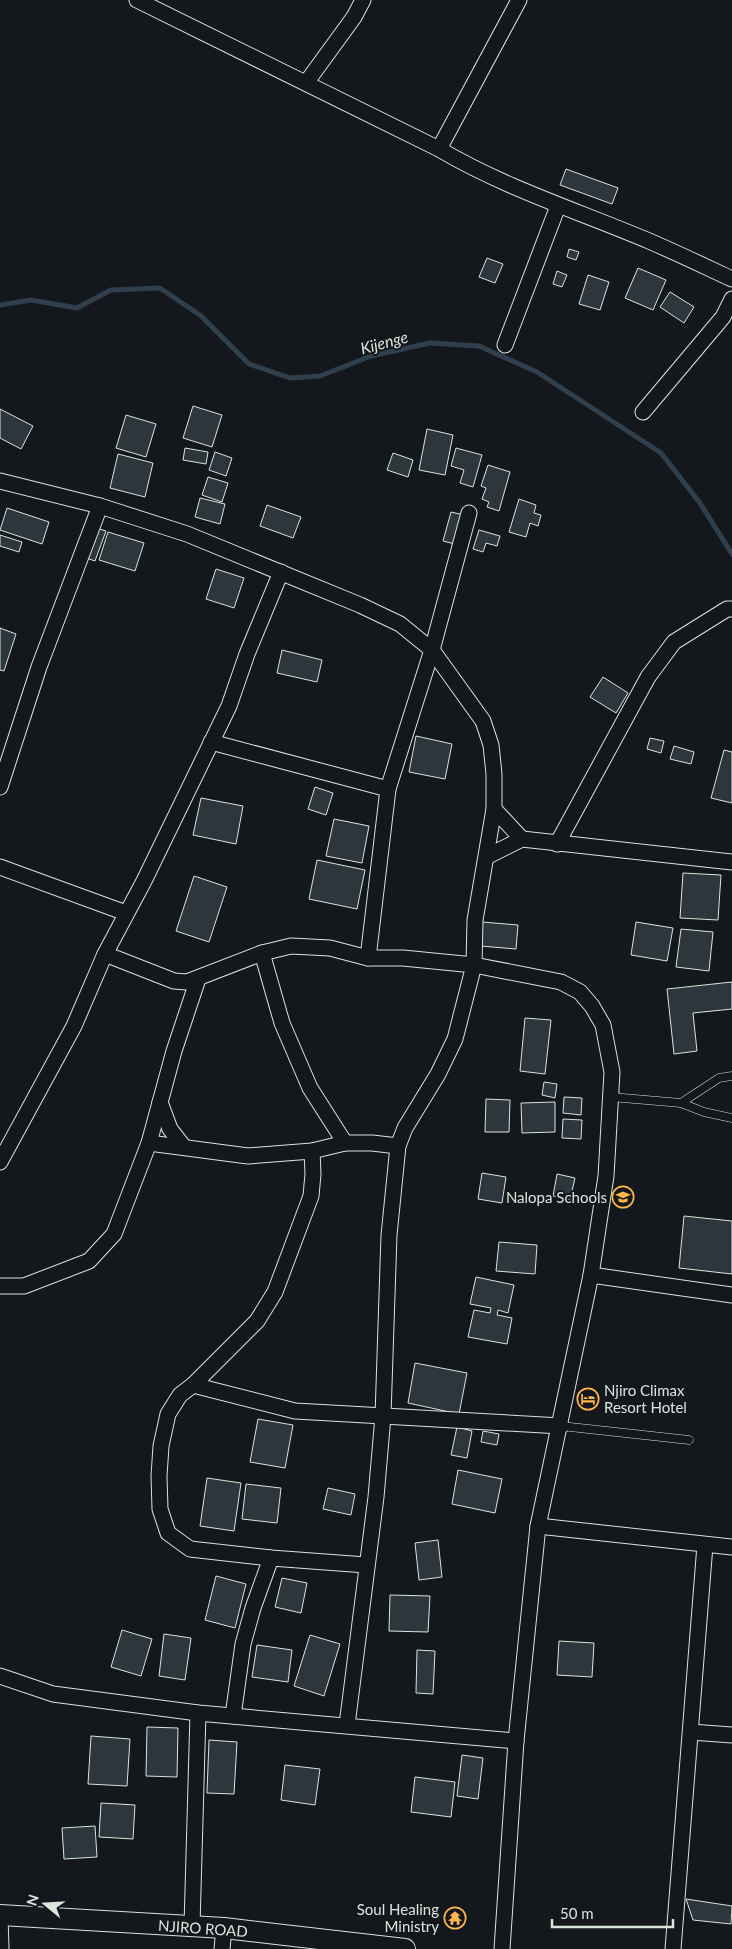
<svg xmlns="http://www.w3.org/2000/svg" width="732" height="1949" viewBox="0 0 732 1949" font-family="Lato,sans-serif">
	<rect width="100%" height="100%" fill="#14181c"/>
	<g fill="none" stroke-linecap="round" stroke-linejoin="round">
		<path stroke="#2f3f4d" stroke-width="5" d="M0 305 31 300 77 308 111 290 160 288 200 315 249 364 290 378 320 376 371 356 430 343 479 346 537 372 661 453 700 503 732 554"/>
	</g>
	<g fill="#2c363c" stroke="#d8e6dc">
		<path d="M566 169 618 188 612 204 560 185Z"/>
		<path d="M569 249 579 252 576 260 567 257Z"/>
		<path d="M487 258 503 264 495 283 479 277Z"/>
		<path d="M638 268 666 280 653 310 625 298Z"/>
		<path d="M557 271 567 275 562 287 553 284Z"/>
		<path d="M588 275 609 282 600 310 579 304Z"/>
		<path d="M670 292 694 307 684 323 660 307Z"/>
		<path d="M193 406 222 415 212 447 183 438Z"/>
		<path d="M0 409 33 426 21 449 0 438Z"/>
		<path d="M126 415 156 424 146 457 116 448Z"/>
		<path d="M427 429 453 435 445 475 419 470Z"/>
		<path d="M185 448 208 452 206 464 183 460Z"/>
		<path d="M456 448 482 455 473 487 460 483 464 470 451 466Z"/>
		<path d="M215 452 232 458 226 476 209 470Z"/>
		<path d="M393 453 413 460 408 477 387 470Z"/>
		<path d="M118 454 153 463 145 497 110 488Z"/>
		<path d="M488 465 510 472 499 511 487 507 489 502 482 499 486 488 481 486Z"/>
		<path d="M208 477 228 483 222 502 202 495Z"/>
		<path d="M200 498 225 504 220 524 195 517Z"/>
		<path d="M519 499 536 505 534 513 541 515 538 526 530 523 526 537 509 532Z"/>
		<path d="M267 505 301 517 293 538 260 526Z"/>
		<path d="M7 508 49 522 42 544 0 530Z"/>
		<path d="M451 512 464 515 455 544 443 541Z"/>
		<path d="M93 527 106 531 95 561 83 557Z"/>
		<path d="M479 530 500 536 497 546 486 543 483 552 473 549Z"/>
		<path d="M108 532 144 543 135 571 99 560Z"/>
		<path d="M0 535 22 542 19 552 0 546Z"/>
		<path d="M216 569 244 578 234 608 206 599Z"/>
		<path d="M0 628 16 634 4 671 0 670Z"/>
		<path d="M282 650 322 660 317 682 277 673Z"/>
		<path d="M603 677 628 693 616 713 590 697Z"/>
		<path d="M416 736 452 744 445 779 409 772Z"/>
		<path d="M650 738 664 741 661 753 647 749Z"/>
		<path d="M674 746 694 752 691 764 670 759Z"/>
		<path d="M724 750 732 752V803L711 798Z"/>
		<path d="M315 787 333 793 326 815 308 809Z"/>
		<path d="M201 798 243 806 236 844 193 835Z"/>
		<path d="M334 819 369 826 362 863 326 856Z"/>
		<path d="M317 860 365 870 357 909 309 899Z"/>
		<path d="M683 873 721 875 718 920 680 918Z"/>
		<path d="M194 876 227 887 209 942 176 931Z"/>
		<path d="M482 922 518 925 516 949 480 946Z"/>
		<path d="M636 922 673 928 667 961 631 955Z"/>
		<path d="M681 929 713 932 709 971 676 967Z"/>
		<path d="M732 982V1009L693 1013 697 1051 674 1054 667 989Z"/>
		<path d="M525 1018 551 1020 545 1074 520 1071Z"/>
		<path d="M544 1082 557 1084 555 1098 542 1095Z"/>
		<path d="M564 1097 582 1098 581 1115 563 1113Z"/>
		<path d="M486 1099 510 1100 509 1132H485Z"/>
		<path d="M555 1102V1132L522 1133 521 1103Z"/>
		<path d="M563 1119 582 1120 581 1139 562 1138Z"/>
		<path d="M482 1173 506 1177 502 1203 478 1199Z"/>
		<path d="M557 1174 575 1178 570 1200 553 1196Z"/>
		<path d="M684 1216 732 1221V1274L679 1268Z"/>
		<path d="M499 1242 537 1245 535 1274 496 1271Z"/>
		<path d="M476 1277 514 1285 508 1313 498 1310 497 1315 512 1318 507 1344 468 1337 474 1310 490 1313 491 1308 470 1304Z"/>
		<path d="M415 1363 467 1373 459 1414 408 1403Z"/>
		<path d="M258 1419 293 1425 285 1468 250 1462Z"/>
		<path d="M457 1427 472 1431 467 1458 451 1455Z"/>
		<path d="M483 1431 499 1434 497 1445 481 1442Z"/>
		<path d="M458 1470 502 1479 495 1513 452 1504Z"/>
		<path d="M207 1478 241 1483 234 1531 200 1526Z"/>
		<path d="M246 1484 281 1488 277 1523 242 1519Z"/>
		<path d="M328 1488 355 1494 351 1515 323 1509Z"/>
		<path d="M438 1540 442 1577 419 1580 415 1543Z"/>
		<path d="M216 1576 246 1584 235 1628 205 1620Z"/>
		<path d="M282 1578 307 1583 301 1613 275 1607Z"/>
		<path d="M390 1595 430 1596 428 1632 389 1631Z"/>
		<path d="M122 1630 152 1639 141 1676 111 1667Z"/>
		<path d="M164 1634 191 1638 185 1680 159 1676Z"/>
		<path d="M310 1635 340 1644 324 1696 294 1686Z"/>
		<path d="M559 1641 594 1643 592 1677 557 1675Z"/>
		<path d="M257 1645 292 1650 288 1682 252 1677Z"/>
		<path d="M417 1650 435 1651 433 1694 416 1693Z"/>
		<path d="M147 1727 178 1728 177 1777 146 1776Z"/>
		<path d="M91 1736 130 1739 127 1786 88 1784Z"/>
		<path d="M209 1740 237 1742 234 1794 207 1793Z"/>
		<path d="M462 1755 483 1758 478 1799 457 1796Z"/>
		<path d="M285 1765 320 1769 315 1805 281 1800Z"/>
		<path d="M415 1777 455 1782 451 1817 411 1812Z"/>
		<path d="M101 1803 135 1805 133 1839 99 1837Z"/>
		<path d="M95 1826 97 1857 64 1859 62 1828Z"/>
		<path d="M686 1899 732 1906 731 1924 693 1920Z"/>
	</g>
	<g fill="none" stroke-linecap="round" stroke-linejoin="round">
		<g stroke="#d8e6dc" stroke-width="9">
			<g id="lane">
				<path d="M611 1097 681 1103 704 1112 732 1118"/>
				<path d="M681 1103 719 1078 732 1076"/>
				<path d="M561 1426 689 1440"/>
			</g>
		</g>
		<g stroke="#d8e6dc" stroke-width="17">
			<g id="street">
				<path d="M137 0 439 149C505 188 578 211 649 241 677 253 704 266 732 279"/>
				<path d="M306 83 354 17 363 0"/>
				<path d="M439 149 519 0"/>
				<path d="M505 345 558 206"/>
				<path d="M643 412 723 317 732 299"/>
				<path d="M0 481 100 506 187 534 360 605 400 624 432 650 483 721 491 745 494 774V809L475 920 474 965 455 1039 438 1074 405 1128 398 1146 389 1235 383 1416 376 1497 347 1725"/>
				<path d="M211 742 388 789"/>
				<path d="M0 787 39 667 100 506"/>
				<path d="M494 809 522 839"/>
				<path d="M557 844 648 677 674 642 727 609H732"/>
				<path d="M488 856 522 839 732 862"/>
				<path d="M0 867 126 913"/>
				<path d="M262 953 282 1023 310 1088 345 1143"/>
				<path d="M105 954 174 981 187 982 262 953 291 946 330 948 368 958H403L474 965 561 982 580 992 592 1006 603 1025 612 1072 606 1176 591 1275 538 1526 516 1741 502 1949"/>
				<path d="M368 958 388 789 432 650 469 513"/>
				<path d="M160 1102 170 1129 184 1147"/>
				<path d="M149 1143 248 1156 312 1151 345 1143H372L398 1146"/>
				<path d="M312 1151 313 1174 311 1196 275 1292 257 1321 193 1385 180 1395 168 1414 161 1446 159 1476 160 1509 168 1533 190 1549 271 1558 366 1565"/>
				<path d="M0 1162 74 1026 105 954 144 881 229 706 247 654 281 572"/>
				<path d="M591 1275 732 1295"/>
				<path d="M0 1286H24L89 1261 114 1234 149 1143 174 1051 198 979"/>
				<path d="M193 1385 295 1411 561 1426"/>
				<path d="M538 1526 732 1547"/>
				<path d="M0 1676 53 1694 198 1713 516 1741"/>
				<path d="M233 1716 243 1644 253 1608 271 1558"/>
				<path d="M691 1732 732 1735"/>
				<path d="M0 1915 1 1949"/>
				<path d="M192 1926 198 1713"/>
				<path d="M222 1949 224 1928"/>
				<path d="M673 1949 705 1545"/>
			</g>
		</g>
		<g stroke="#d8e6dc" stroke-width="22">
			<path id="secondary" d="M0 1915 224 1928 405 1949"/>
		</g>
		<use href="#lane" stroke="#14181c" stroke-width="8"/>
		<use href="#street" stroke="#14181c" stroke-width="15"/>
		<use href="#secondary" stroke="#14181c" stroke-width="20"/>
	</g>
	<defs>
		<g id="school-ring" transform="scale(1.125)"><circle r="9.5" fill="#14181c" stroke="#ffb74d" stroke-width="1.5"/><path d="M0-5L7-2L0 1L-7-2ZM-4 1L0 2.5L4 1V4Q0 6-4 4Z" fill="#ffb74d"/></g>
		<g id="hotel-ring" transform="scale(1.125)"><circle r="9.5" fill="#14181c" stroke="#ffb74d" stroke-width="1.5"/><path d="M-6-4.5h1.5V1H6V5H4.5V3h-9V5H-6ZM-4 0a1.8 1.8 0 1 1 3.6 0ZM.5 0V-2.5h3Q6-2.5 6 0Z" fill="#ffb74d"/></g>
		<g id="temple-ring" transform="scale(1.125)"><circle r="9.5" fill="#14181c" stroke="#ffb74d" stroke-width="1.5"/><path d="M0-6L5-2H3V0L6.5 2.5H4V6H1.5V3h-3V6H-4V2.5H-6.5L-3 0V-2H-5Z" fill="#ffb74d"/></g>
	</defs>
	<g fill-rule="evenodd">
		<use href="#school-ring" x="623" y="1197"/>
		<use href="#hotel-ring" x="588" y="1399"/>
		<use href="#temple-ring" x="455" y="1918"/>
	</g>
	<g text-anchor="middle" dominant-baseline="central" stroke-width="4" stroke-linejoin="round" paint-order="stroke">
		<g font-size="15" fill="#d8e6dc" stroke="#14181c" text-anchor="end">
			<text x="607" y="1197">Nalopa Schools</text>
			<text x="604" y="1390" text-anchor="start">Njiro Climax<tspan x="604" dy="17">Resort Hotel</tspan></text>
			<text x="439" y="1909">Soul Healing<tspan x="439" dy="17">Ministry</tspan></text>
		</g>
		<g font-size="15" fill="#d8e6dc" stroke="#14181c">
			<text transform="translate(203 1928) rotate(4)">NJIRO ROAD</text>
		</g>
		<g font-size="16" font-style="italic" fill="#d8e6dc" stroke="#14181c">
			<text transform="translate(384 342) rotate(-15)">Kijenge</text>
		</g>
	</g>
	<g transform="translate(45 1904) rotate(288)" stroke="#14181c" stroke-width="4" paint-order="stroke">
	<path d="M0-4L9 19L0 12L-9 19Z" fill="#d8e6dc"/>
	<text y="-8" font-size="14" font-weight="bold" text-anchor="middle" fill="#d8e6dc">N</text>
	</g>
	<path d="M552 1919v8h121v-8" fill="none" stroke="#d8e6dc" stroke-width="2.5"/>
	<text x="560" y="1919" font-size="15" fill="#d8e6dc" stroke="#14181c" stroke-width="4" paint-order="stroke">50 m</text>
</svg>
